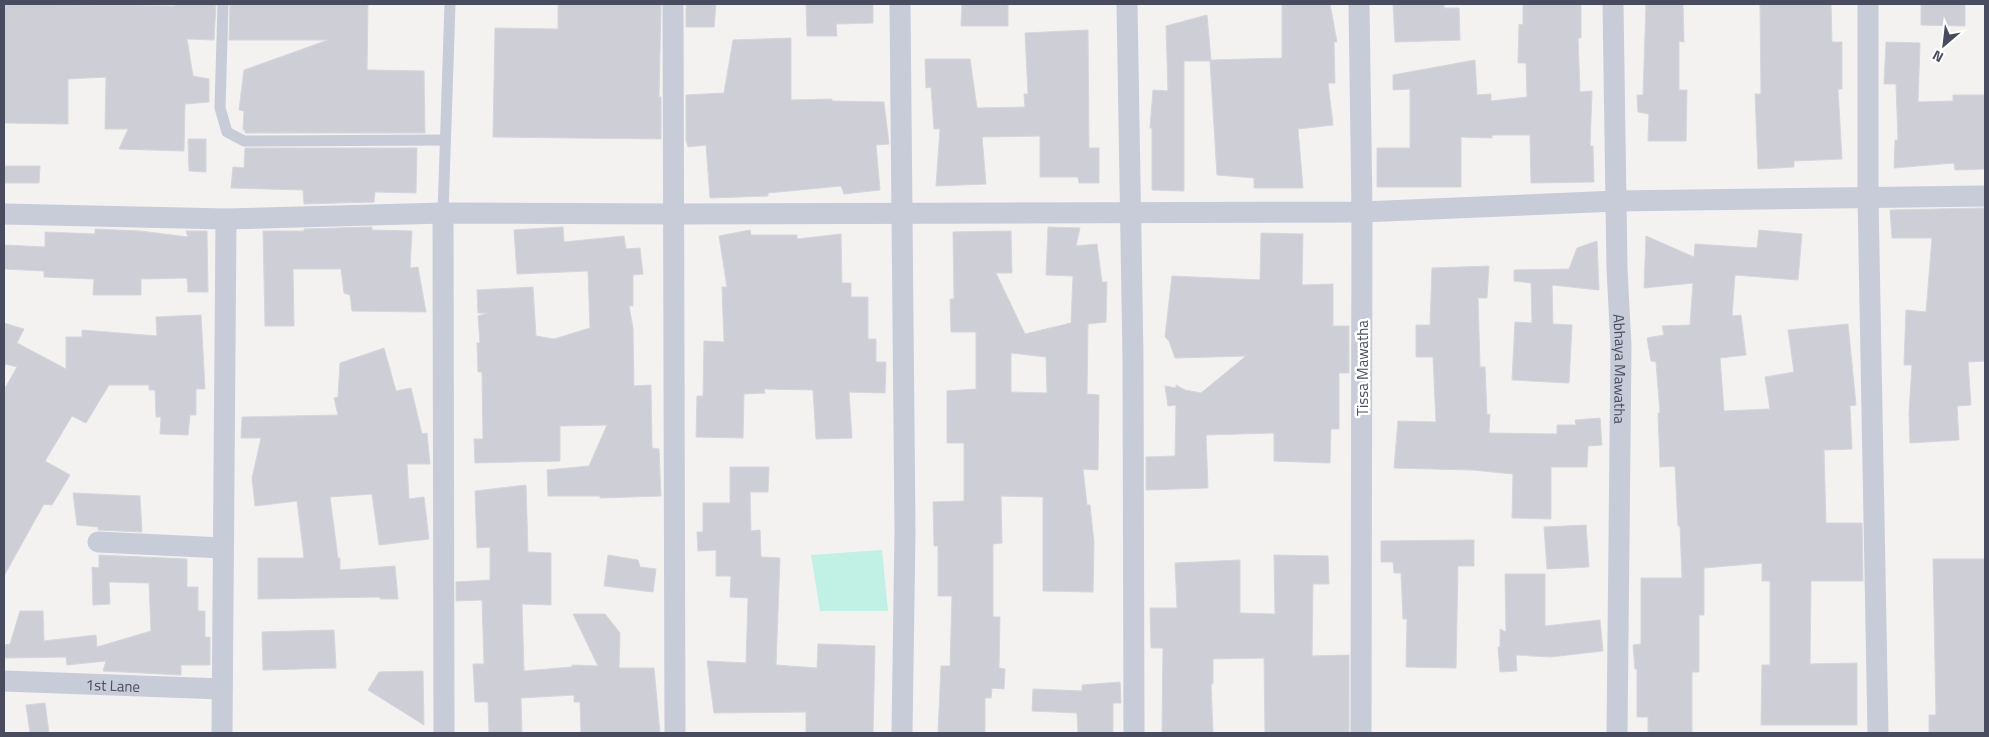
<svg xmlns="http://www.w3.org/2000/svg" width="1989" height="737" viewBox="0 0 1989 737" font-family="'Titillium Web',sans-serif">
	<rect width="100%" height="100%" fill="#f3f2f1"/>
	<path fill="#c1f0e4" d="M882 550 888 611H820L811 555Z"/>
	<g fill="#cecfd6" stroke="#d6d5dc" fill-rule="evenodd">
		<path d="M4 4 175 6V4H216L214 40 187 39 193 76 209 79V102L185 104 184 151 119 149 128 129H105L106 77 68 79V124L4 123Z"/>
		<path d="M230 4H368L367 70 424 71 425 133H245V130H243L244 111 239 110 244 70 328 40H229Z"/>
		<path d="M558 4H661L659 97H661V139L493 137 495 28 558 29Z"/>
		<path d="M686 4H716L714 27H686Z"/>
		<path d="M806 4H873V23L836 24 837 36H807Z"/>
		<path d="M962 4H1008V26H961Z"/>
		<path d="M1282 4H1330L1337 42H1334L1335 83H1328L1333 125 1298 129 1303 188H1254V178L1217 175 1210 61H1184V191L1152 190V128H1150L1153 90 1168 91 1166 26 1207 15 1211 60 1282 58Z"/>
		<path d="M1393 4H1444V8H1459L1460 40 1395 42Z"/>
		<path d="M1523 4H1581V38H1578L1580 92 1592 91 1590 146H1593L1594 182 1531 183 1530 135H1492V138L1461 137V187H1377V148H1410V89L1393 90V75L1475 60 1477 95 1491 94V101L1527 97 1526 63H1518L1519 24 1523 25Z"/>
		<path d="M1646 4H1683L1684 42 1679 41V90H1687L1686 141H1648L1649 114 1638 112 1637 95H1643Z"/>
		<path d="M1760 4H1831L1832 42H1842V89H1838L1842 159 1794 161V167L1758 169 1755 94H1761Z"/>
		<path d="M1921 4H1965V26L1921 25Z"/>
		<path d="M1088 30 1089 148H1099V183H1079L1078 177H1040V136L982 137 986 184 936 186 940 129H934L931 87 926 88 925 59H970L977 108 1025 107 1024 94H1028L1025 33Z"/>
		<path d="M791 38V100L832 99V101L884 102 889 144 876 145 880 190 844 194 841 186 768 193V196L710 198 706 145 688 147 686 140V95L724 93 733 40Z"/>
		<path d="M1886 42 1920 43 1918 102 1953 101V95H1985V169L1955 170 1954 163 1894 168 1895 140H1898L1896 84H1884Z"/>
		<path d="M188 139H206V172L189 171Z"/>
		<path d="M245 148H417L416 193 375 192 374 202 304 204 303 190 231 188 233 167 244 168Z"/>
		<path d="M4 166H40L39 183H4Z"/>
		<path d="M1985 208V361L1968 362 1971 405 1957 406 1959 440 1910 443 1909 413 1912 365H1904L1906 310 1926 312 1932 238H1892L1890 210Z"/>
		<path d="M372 227V230L412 231 410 268 418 267 426 312 352 311 350 295 344 293 341 269H293L294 326H265L263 231H304V229Z"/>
		<path d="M563 227 564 242 624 236 626 249 640 248 643 274 633 275V306H629L633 328 634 386 651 385 652 448 659 449 661 496 600 498V496H548L547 470 589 466 607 425 560 426V461L475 463 474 439H483L482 372H478L477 343H480L478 316 488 313H478L477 290 533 287 536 336 554 339 590 328 588 271 517 274 514 230Z"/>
		<path d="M1048 227 1080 228 1076 246 1097 244 1102 282H1107L1106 322 1088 324 1087 394 1099 395 1098 470 1083 469 1087 505H1090L1094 542 1093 592 1043 591V497L1001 496 1002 543 993 544V617H1000L999 668 1005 669 1004 689 992 688 991 698H985V733H938L941 666H950L952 596H938V546H934L933 502 964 501V443H947V391L976 389V332H951L950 299H954L953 232 1011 231 1012 273H996L1025 334 1071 323 1073 276 1046 275ZM1011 353 1046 357 1047 393 1011 392Z"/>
		<path d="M95 229 140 231 188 237 186 231H207L208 292H188L187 278 141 279V295H93L94 279 44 277V271L4 269V245L45 247V232L95 234Z"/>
		<path d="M750 230 751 235H797V239L841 234 842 283H851V297H868V339H876V362H886L885 393 849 392 852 438 816 439 813 390 764 389 765 393 744 394 743 438 696 437 697 396H703L704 341 724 342 722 287H727L719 236Z"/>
		<path d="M1759 230 1802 234 1798 280 1735 275 1732 316 1741 315 1746 355 1720 358 1724 411 1770 409 1765 377 1794 372 1788 330 1848 324 1856 405 1850 406 1852 449 1824 450 1826 523H1862L1863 581H1811L1810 664 1857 663V725H1761L1762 665H1770V581H1762V563L1704 568V615H1699V672H1692V733H1648V717H1637V669H1635L1633 645 1641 644V578H1682L1680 526H1678L1675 466 1660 467 1658 413H1660L1656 362 1651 361 1647 338 1664 335 1662 326 1690 325 1693 283 1644 288 1646 236 1694 257 1695 244 1757 248Z"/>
		<path d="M1261 233 1303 234 1302 285 1333 284V326H1349V373H1339V429H1331L1330 463 1274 461V433L1206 435 1208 488 1146 490V457L1175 456 1176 405 1168 406 1165 386 1176 388V385L1185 390 1201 393 1246 356 1175 358 1169 341 1165 337 1172 276 1260 280Z"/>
		<path d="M1597 241 1599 290 1552 285 1553 324 1572 325 1569 383 1512 380 1515 322 1532 323 1531 283 1514 281V270L1569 269 1577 248Z"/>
		<path d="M1489 266 1487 298H1478L1480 367H1485L1487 415 1490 414 1489 433 1557 434V425H1576L1575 420 1600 418 1602 445 1588 446 1587 467H1551V519L1512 518 1513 474 1473 470 1394 468 1398 421 1436 422 1433 357H1416V325H1430L1432 268Z"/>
		<path d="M201 315 205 389H196V415H190L188 435 160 434 161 417H156L155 390H149V385H109L86 423 72 416 45 461 70 475 52 505 44 504 4 576V390L17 367 6 364 4 369V323L24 329 17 343 66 369V337H82V330L157 336 156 317Z"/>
		<path d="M384 348 396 391 411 388 422 434 427 433 430 464H407L409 499 424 497 429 539 379 545 372 494 330 497 338 558H340V570L395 566 398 599H380V597L258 599V558H304L297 501 255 506 252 478 261 438H241L242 417 338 415 334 398 338 397 340 363Z"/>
		<path d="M730 467H769L768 492H750L751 531 760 530 761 557 780 558 776 665 817 668 818 644 875 646 873 733H806V712L714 713 707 661 746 663 748 598 730 597 731 576H716V550L698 551 697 532H703V503H730Z"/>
		<path d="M526 485 528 552 551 553V605L522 604 524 671 572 667V665L598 666 573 614H605L620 633 619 668H654L660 733H581L580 702H574V695L521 698 522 733H489L488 702H475L473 664H484L482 600 456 601V582L490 580V547L477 548 475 491Z"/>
		<path d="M73 493 140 496 142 532 98 530V527L77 525Z"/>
		<path d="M1586 525 1589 567 1547 569 1544 527Z"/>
		<path d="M1474 540V566H1458L1456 668 1406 667 1407 619H1403L1401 573H1394L1393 562H1381V541Z"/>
		<path d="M99 555 187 559V587H198V611H205V637H210V665H181V675L103 671 106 661 67 665 66 657 4 658V645L10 644 20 611H43L44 641 96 635 97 647 151 631 149 583 109 582 110 604 93 605 92 567 99 568Z"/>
		<path d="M608 555 638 560 640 567 656 569 653 592 604 586Z"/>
		<path d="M1274 555 1328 556 1329 584H1313L1312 656 1349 655V733H1265L1264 658 1213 659V684H1211L1213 733H1162L1163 648H1151L1150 608H1177L1175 563 1240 560V613L1275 614Z"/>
		<path d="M1933 559H1985V733H1929V715H1936Z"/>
		<path d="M1505 574H1545V626L1600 620 1603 651 1550 657 1516 655 1517 671 1500 672 1498 647H1500V629L1506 632Z"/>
		<path d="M334 630 336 668 263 670 262 632Z"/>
		<path d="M423 671 424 725 368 690 379 672Z"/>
		<path d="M1120 682 1121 703H1113V733H1078L1077 713 1032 711 1033 689 1082 691V685Z"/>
		<path d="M45 703 49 733H30L26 705Z"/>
	</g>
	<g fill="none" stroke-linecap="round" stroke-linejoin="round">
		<g stroke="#c8cbd8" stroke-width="11">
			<path d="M223 4 220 108 227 132 244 141 445 140"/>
			<path d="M443 213 450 4"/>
		</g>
		<g stroke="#c8cbd8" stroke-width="21">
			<path d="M673 4 675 733"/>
			<path d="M900 4 905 531 902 733"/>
			<path d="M1127 4 1133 358 1134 733"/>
			<path d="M1359 4 1362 212 1361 733"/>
			<path id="s1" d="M1613 4 1617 269 1621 346 1617 733"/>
			<path d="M1868 4V197L1878 733"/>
			<path d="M443 213 444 733"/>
			<path d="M4 214 226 219 443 213 675 214 1362 212 1616 201 1985 196"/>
			<path d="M98 542 223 548"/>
			<path id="s2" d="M4 681 222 689"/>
			<path d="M222 733 226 219"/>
		</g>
	</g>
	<g text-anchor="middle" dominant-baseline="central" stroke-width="5" stroke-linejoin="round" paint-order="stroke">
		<g font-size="15" fill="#494c5f" stroke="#fff">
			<text transform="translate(1362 368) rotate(-90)">Tissa Mawatha</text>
			<text stroke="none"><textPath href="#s1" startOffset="365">Abhaya Mawatha</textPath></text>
			<text stroke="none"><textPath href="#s2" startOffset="109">1st Lane</textPath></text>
		</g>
	</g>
	<rect width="1989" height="737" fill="none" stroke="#494c5f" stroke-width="10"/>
	<g transform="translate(1944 45) rotate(208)" stroke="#ffffff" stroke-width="4" paint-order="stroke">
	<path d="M0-4L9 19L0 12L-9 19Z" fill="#494c5f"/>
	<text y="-8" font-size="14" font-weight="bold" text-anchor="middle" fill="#494c5f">N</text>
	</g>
</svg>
